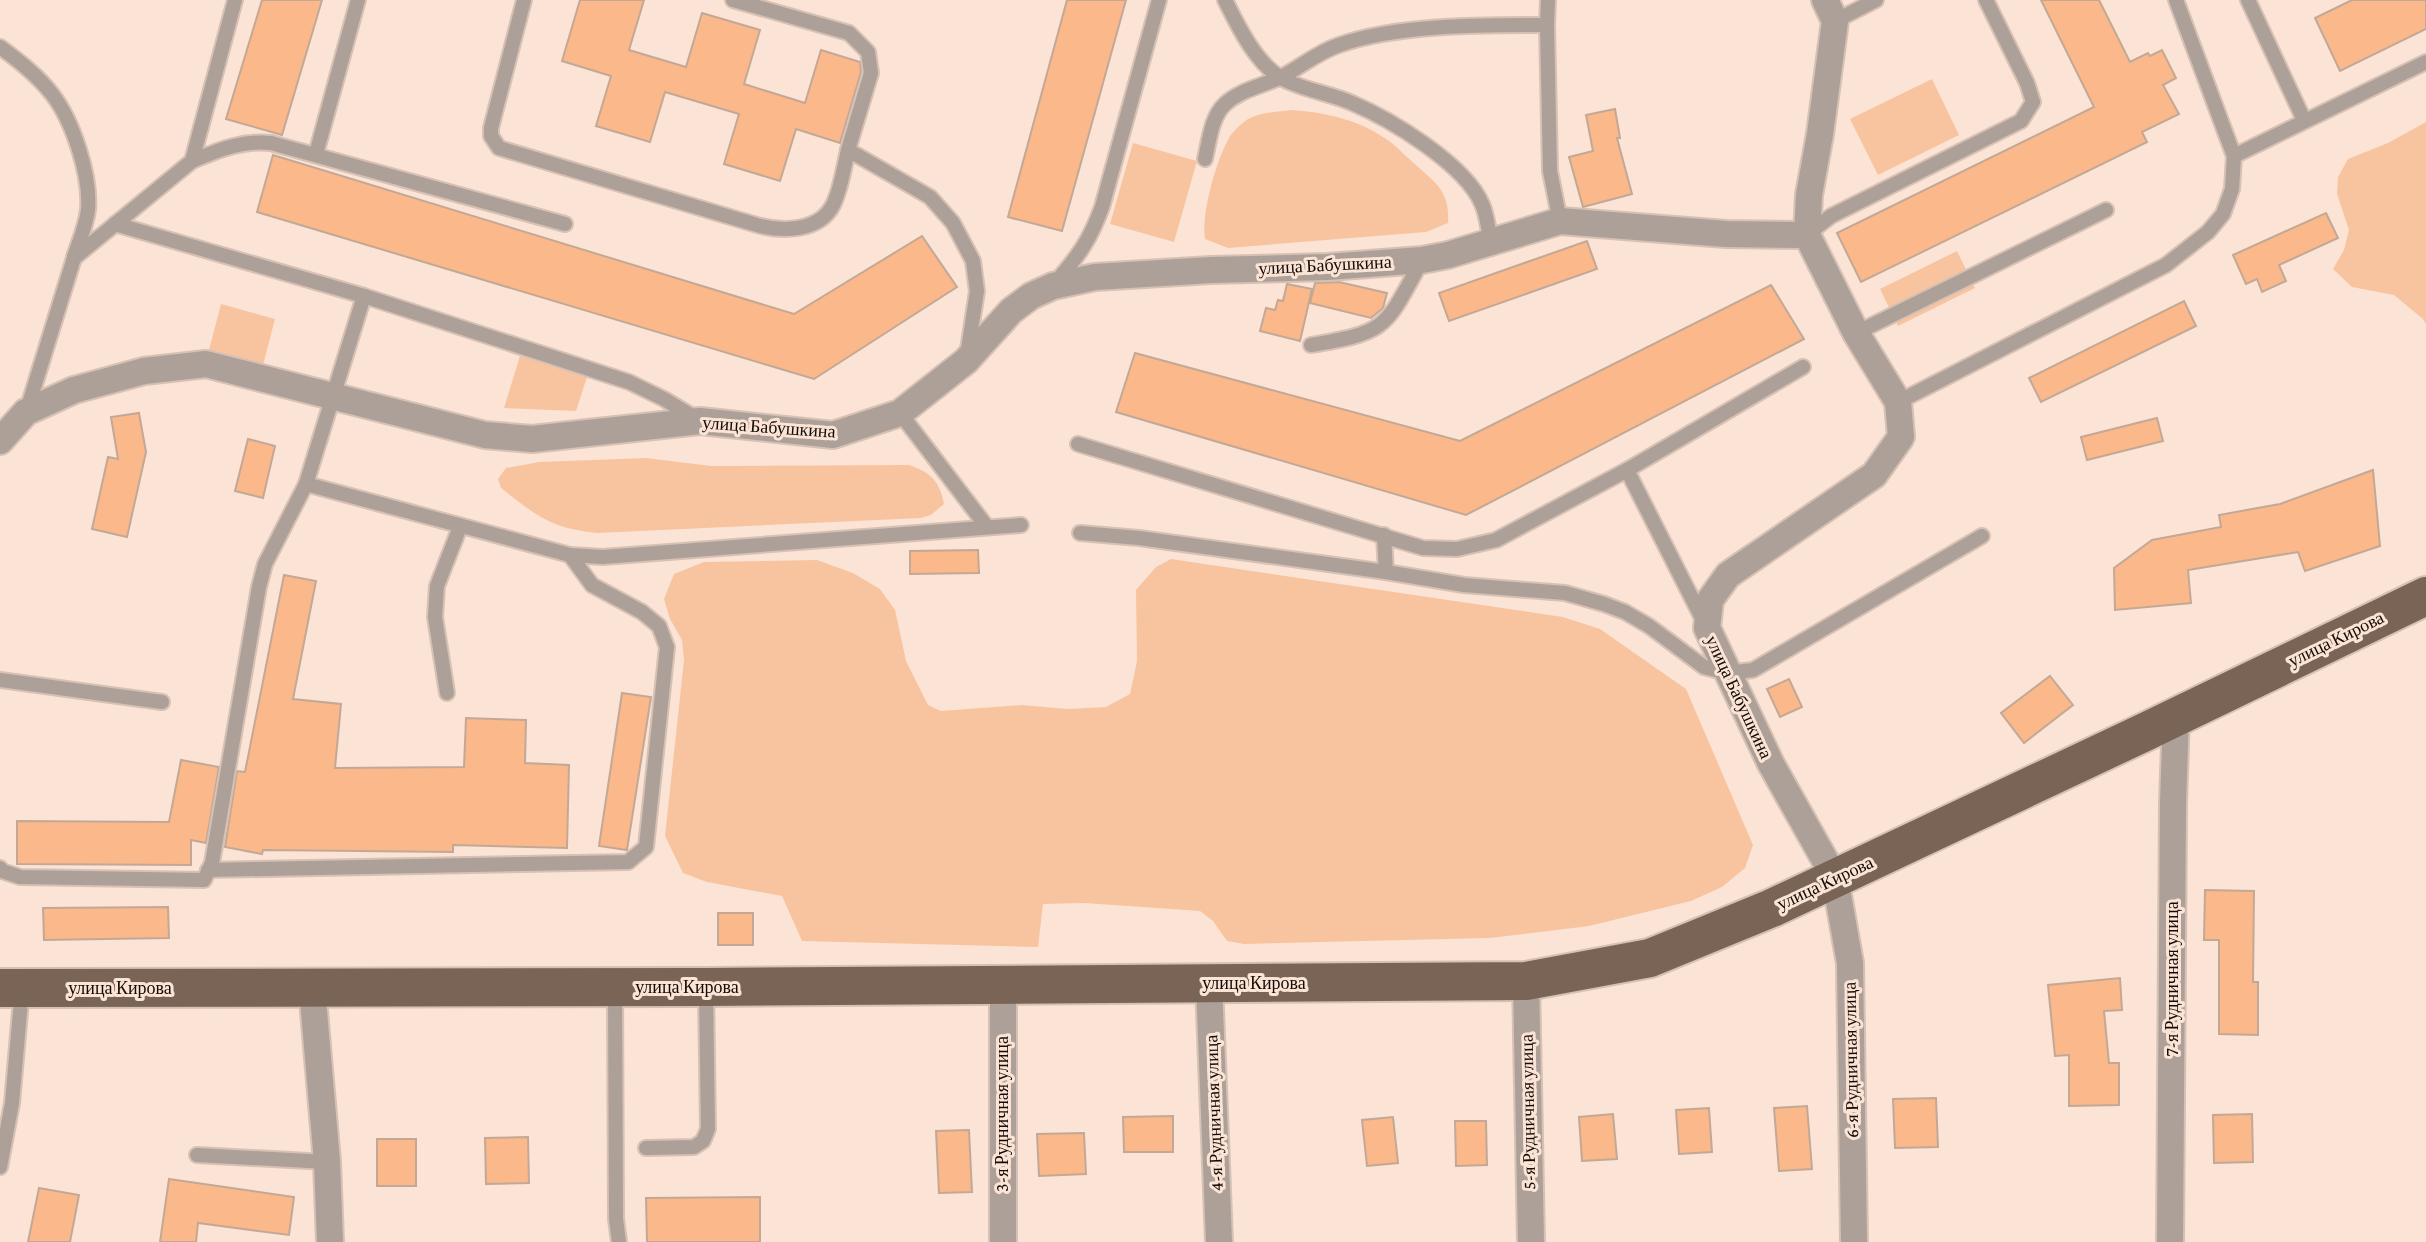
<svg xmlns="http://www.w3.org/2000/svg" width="2426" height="1242" viewBox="0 0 2426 1242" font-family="'Crimson Pro',serif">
	<rect width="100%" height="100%" fill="#fbe4d5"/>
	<g fill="#f8c4a0">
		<path d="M1932 79 1959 135 1878 175 1850 119Z"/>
		<path d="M1291 110C1322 112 1357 119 1383 137 1395 144 1405 156 1416 165 1437 184 1450 192 1448 223L1426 232 1228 248 1205 239C1201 214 1216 161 1229 138 1232 132 1242 123 1248 119 1261 112 1277 112 1291 110Z"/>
		<path d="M2426 122V324L2423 319 2394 295 2352 287 2333 269 2344 250 2349 230 2337 194 2338 177 2348 159 2388 143Z"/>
		<path d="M1133 143 1197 161 1174 242 1110 224Z"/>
		<path d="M1957 251 1975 288 1898 326 1880 289Z"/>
		<path d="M221 304 275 319 263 365 209 350Z"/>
		<path d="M520 356 587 377 576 411 504 408Z"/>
		<path d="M646 458 711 466 909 465C930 472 940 481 944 504L931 515 921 518 597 533C550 528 537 516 501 488L498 479 506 468 539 462Z"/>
		<path d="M1171 559 1563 617 1600 629 1686 689 1753 845 1745 868 1722 887 1691 901 1589 926 1490 938 1244 944 1227 941 1213 921 1200 911 1084 903 1043 904 1038 947 802 941 782 896 707 882 683 873 665 836 684 660 682 640 670 619 664 599 674 574 704 562 817 560 853 573 880 589 895 610 906 661 928 705 941 711 1022 705 1067 709 1106 707 1130 694 1137 661 1136 590 1156 567Z"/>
	</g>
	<g fill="#fab88b" stroke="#c3a896" stroke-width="2">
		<path d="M262 0H322L282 135 226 119Z"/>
		<path d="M580 0H644L629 50 686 67 702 13 760 30 744 84 805 103 821 50 860 62 861 72 840 143 796 129 780 181 724 164 739 114 665 92 650 142 596 126 611 76 562 61Z"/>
		<path d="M1067 0H1126L1062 231 1008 217Z"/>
		<path d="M2041 0H2099L2130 62 2148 53 2150 56 2162 50 2176 78 2163 85 2179 114 2142 132 2147 142 1861 282 1837 233 2094 107Z"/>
		<path d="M2352 0H2426V29L2340 71 2315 18Z"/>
		<path d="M1615 109 1620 138H1617L1632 194 1583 207 1569 157 1593 151 1586 115Z"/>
		<path d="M273 155 794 314 922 236 957 287 814 379 257 212Z"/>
		<path d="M2326 213 2338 238 2279 265 2286 281 2262 292 2257 279 2246 284 2233 255Z"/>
		<path d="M1587 241 1597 269 1449 321 1439 293Z"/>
		<path d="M1339 282 1387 293 1383 308 1371 318 1310 303 1315 283Z"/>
		<path d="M1287 284 1312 289 1300 341 1260 331 1266 308 1275 310 1278 300 1283 301Z"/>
		<path d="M1771 285 1804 339 1466 515 1116 412 1135 353 1460 441Z"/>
		<path d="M2184 301 2196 326 2041 402 2029 378Z"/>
		<path d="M139 413 146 452 127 537 92 529 108 457 118 459 111 417Z"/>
		<path d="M2157 418 2163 441 2087 460 2081 437Z"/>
		<path d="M248 439 275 446 263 498 235 491Z"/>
		<path d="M2373 470 2380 546 2305 571 2298 552 2188 570 2191 603 2115 610 2114 568 2152 540 2221 527 2219 515 2280 504Z"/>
		<path d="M978 550 979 573 910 574V551Z"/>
		<path d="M284 575 316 581 293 699 341 704 335 768 464 767 466 718 526 720 525 763 569 765 567 848 453 845V852L263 850 262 854 225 847 237 771 245 772Z"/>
		<path d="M2050 676 2073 705 2024 743 2001 713Z"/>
		<path d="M1789 679 1802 707 1780 717 1767 689Z"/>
		<path d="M622 693 651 697 627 850 599 846Z"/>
		<path d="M181 760 219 767 206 843 191 840V865L17 864V821L169 822Z"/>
		<path d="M2205 890 2254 891 2253 982H2258V1035L2219 1034V940H2204Z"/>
		<path d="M168 907 169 938 44 940 43 908Z"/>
		<rect x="718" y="913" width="35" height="32"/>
		<path d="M2120 978 2122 1010 2104 1011 2109 1063H2119V1105L2069 1106V1055L2055 1056 2048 985Z"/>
		<path d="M1936 1098 1938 1147 1895 1148 1893 1099Z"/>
		<path d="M1807 1106 1812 1169 1779 1171 1774 1108Z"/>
		<path d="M1709 1108 1712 1152 1679 1154 1676 1110Z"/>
		<path d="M1613 1114 1617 1159 1582 1161 1579 1117Z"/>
		<path d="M2252 1114 2253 1162 2214 1163 2213 1115Z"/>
		<path d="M1173 1116V1152H1124L1123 1117Z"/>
		<path d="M1393 1117 1398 1163 1367 1166 1362 1120Z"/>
		<path d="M1455 1121H1486L1487 1165 1456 1166Z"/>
		<path d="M969 1130 972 1192 939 1193 936 1131Z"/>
		<path d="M1084 1133 1086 1174 1039 1176 1037 1134Z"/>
		<path d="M528 1137 529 1183 486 1184 485 1138Z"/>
		<rect x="377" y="1139" width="39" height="47"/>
		<path d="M169 1179 294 1197 289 1235 198 1223 196 1242H160Z"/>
		<path d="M39 1188 79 1195 70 1242H28Z"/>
		<path d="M760 1197V1242H647L646 1198Z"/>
	</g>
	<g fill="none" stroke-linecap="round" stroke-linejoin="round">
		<g stroke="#d6c1b4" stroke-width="18">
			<g id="lane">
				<path d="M524 0 491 128V136L499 148 757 225C782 232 819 232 833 205 841 189 844 167 848 150"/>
				<path d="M733 0 849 33 868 52 871 73 848 150 930 197 953 223 973 261 977 291 967 356"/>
				<path d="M1225 0C1238 26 1255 62 1281 78 1302 90 1330 93 1352 103 1390 119 1465 164 1482 204 1487 215 1488 229 1491 241"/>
				<path d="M1548 0 1547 25 1550 171 1560 221"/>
				<path d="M2248 0 2304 120"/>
				<path d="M1835 21 1876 0"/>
				<path d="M0 47C19 61 37 75 52 94 73 121 91 176 88 210 86 226 79 242 74 257"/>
				<path d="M316 154 358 0"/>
				<path d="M2234 156 2426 62"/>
				<path d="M1205 159C1209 142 1211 117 1225 104 1241 89 1264 86 1283 76 1302 66 1318 52 1339 45 1398 24 1484 25 1547 25"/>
				<path d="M192 161C219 150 242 140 271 143L565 224"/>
				<path d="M115 224 364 296 629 382 664 399 697 419"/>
				<path d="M1808 234 1831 216 2021 121 2033 102 2027 83 1986 0"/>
				<path d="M1056 282C1079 255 1090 240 1102 207L1159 0"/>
				<path d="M1856 333 2106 210"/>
				<path d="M1311 345C1388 332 1385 328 1422 260"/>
				<path d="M1898 402 2166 265 2208 232 2223 214 2232 189 2234 156 2176 0"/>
				<path d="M27 410 74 258 192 161 235 0"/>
				<path d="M900 413 987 527"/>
				<path d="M1078 444 1423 548 1457 549 1496 540 1627 470 1803 367"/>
				<path d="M1627 470 1705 624"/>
				<path d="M306 484 570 555 603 557 1021 525"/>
				<path d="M1080 533 1139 538 1386 572"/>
				<path d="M1384 535 1386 572 1464 585 1565 593 1604 604 1625 612 1649 626 1704 667 1727 673 1753 670 1982 536"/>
				<path d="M0 680 162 702"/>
				<path d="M447 693 435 617 437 586 460 527"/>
				<path d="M0 868 2 871 20 877 204 880 212 863 259 587 265 564 306 484 364 296"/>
				<path d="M208 870 628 862 646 847 667 647 659 626 642 612 592 585 570 555"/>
				<path d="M615 988 616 1219 619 1242"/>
				<path d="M646 1148 694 1147 703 1141 708 1129 706 988"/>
				<path d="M197 1155 327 1162"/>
				<path d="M0 1167 12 1103 22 989"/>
			</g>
		</g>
		<g stroke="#d6c1b4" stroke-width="30">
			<g id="street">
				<path d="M1825 0 1835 21 1820 134 1809 195 1807 235 1856 333 1898 402 1901 437 1874 475 1728 575 1710 600 1707 628 1771 764 1835 878 1850 963 1854 1242"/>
				<path d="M0 441 26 412 74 390 144 371 206 364 485 435 532 439 700 421 833 435 900 413 966 361 1011 311 1031 296 1053 286 1095 277 1211 270 1328 267 1422 260 1448 255 1560 221 1726 234 1807 235"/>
				<path d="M1526 981 1531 1242"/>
				<path d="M1209 984 1219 1242"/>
				<path d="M1003 985V1242"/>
				<path d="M312 988 327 1162 330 1242"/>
				<path d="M2170 1242 2173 804 2176 715"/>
			</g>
		</g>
		<g stroke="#d6c1b4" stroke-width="42">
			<path id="primary" d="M0 988 706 987 1526 981 1650 958 1772 908 2145 732 2426 596"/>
		</g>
		<use href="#lane" stroke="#aca098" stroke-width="14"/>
		<use href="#street" stroke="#aca098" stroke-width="26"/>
		<use href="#primary" stroke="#796456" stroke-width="38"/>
	</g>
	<g text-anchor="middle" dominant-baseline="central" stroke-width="6" stroke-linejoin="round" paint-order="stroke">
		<g font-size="18" fill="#140b05" stroke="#fbe4d5">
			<text transform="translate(1325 265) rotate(-3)">улица Бабушкина</text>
			<text transform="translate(769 427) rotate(4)">улица Бабушкина</text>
			<text transform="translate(2336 639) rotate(-26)">улица Кирова</text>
			<text transform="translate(1739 697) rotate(65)">улица Бабушкина</text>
			<text transform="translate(1825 883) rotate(-25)">улица Кирова</text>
			<text transform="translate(2172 979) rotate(-90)">7-я Рудничная улица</text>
			<text x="1254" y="983">улица Кирова</text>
			<text x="687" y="987">улица Кирова</text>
			<text x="120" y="988">улица Кирова</text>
			<text transform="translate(1851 1060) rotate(-91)">6-я Рудничная улица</text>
			<text transform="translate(1528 1112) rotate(-91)">5-я Рудничная улица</text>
			<text transform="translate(1214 1113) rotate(-92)">4-я Рудничная улица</text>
			<text transform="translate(1002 1114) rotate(-90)">3-я Рудничная улица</text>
		</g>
	</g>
</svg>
